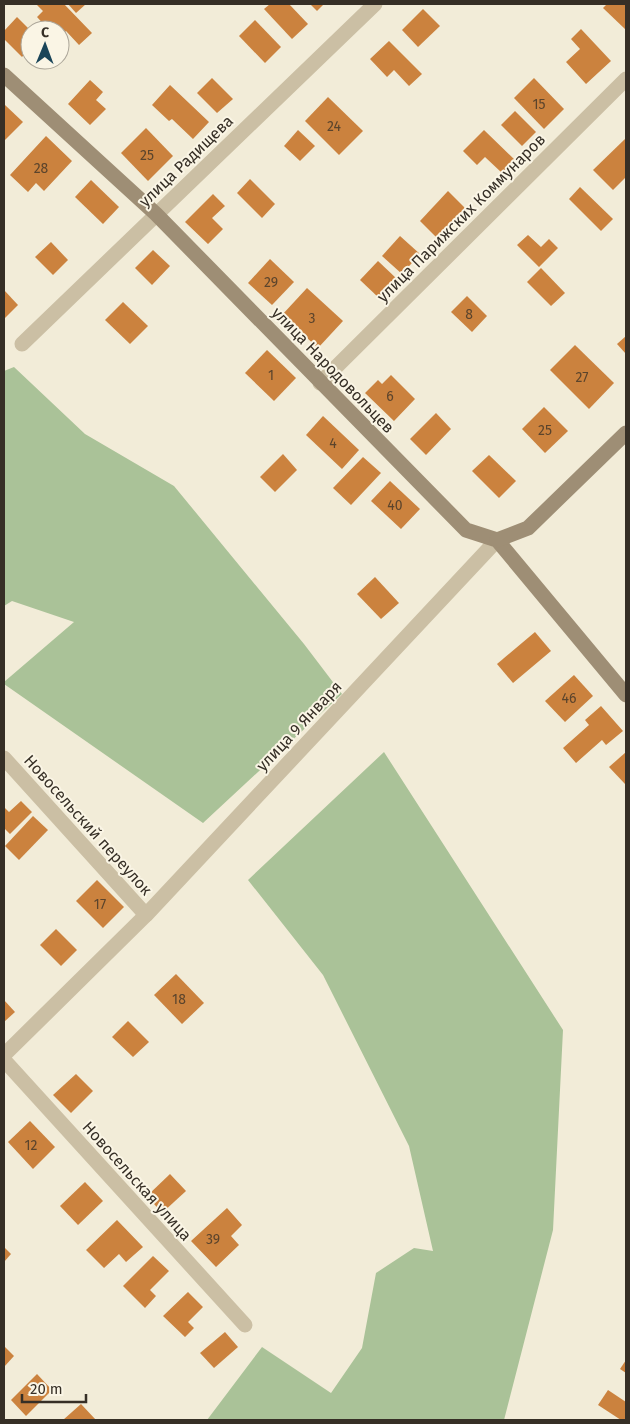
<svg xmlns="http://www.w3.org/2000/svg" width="630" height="1424" viewBox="0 0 630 1424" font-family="'Fira Sans',sans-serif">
	<rect width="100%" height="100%" fill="#f2ecd8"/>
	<g fill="#aac298">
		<path d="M14 367 85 434 174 486 304 644 342 694 203 823 4 684V682L74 622 12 601 4 606V371Z"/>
		<path d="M384 752 563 1030 553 1230 504 1420H207L262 1347 331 1393 362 1348 376 1273 414 1248 433 1251 409 1146 323 975 248 880Z"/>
	</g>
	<g fill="#cb823e">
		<path d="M39 4H64L92 33 79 45 66 31 60 37V30H49L37 17 43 11 37 5Z"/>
		<path d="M68 4H86L76 13Z"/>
		<path d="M270 4H289L308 24 292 39 264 9Z"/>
		<path d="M310 4H324L317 11Z"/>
		<path d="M607 4H626V30L603 8Z"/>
		<path d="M423 9 440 26 418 47 402 30Z"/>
		<path d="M17 17 30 30V48L22 57 4 39V31Z"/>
		<path d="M255 20 281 47 265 63 239 36Z"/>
		<path d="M581 29 611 61 586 84 566 62 580 49 571 39Z"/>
		<path d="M389 41 422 74 409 86 394 70 387 77 370 59Z"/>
		<path d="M212 78 233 99 217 113 197 93Z"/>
		<path d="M534 78 564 109 544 129 514 98Z"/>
		<path d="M90 80 103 92 96 100 106 109 90 125 68 104Z"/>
		<path d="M170 85 209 122 193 139 172 119 169 121 152 105Z"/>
		<path d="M328 97 363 131 339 155 305 121Z"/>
		<path d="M5 105 23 122 4 141V107Z"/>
		<path d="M515 111 536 132 522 146 501 125Z"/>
		<path d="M146 128 173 156 148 181 121 153Z"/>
		<path d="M298 130 315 146 300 161 284 146Z"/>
		<path d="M484 130 515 160 502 173 485 157 477 165 463 151Z"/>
		<path d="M46 136 72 161 44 191 36 183 28 192 10 175Z"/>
		<path d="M626 138V177L613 190 593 170Z"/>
		<path d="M250 179 275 204 262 218 237 193Z"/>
		<path d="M91 180 119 207 103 224 75 197Z"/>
		<path d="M580 187 613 219 601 231 569 199Z"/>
		<path d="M448 191 466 209 438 239 420 221Z"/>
		<path d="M213 194 225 206 212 218 223 229 208 244 185 222Z"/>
		<path d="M528 235 541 247 549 239 558 248 539 267 517 245Z"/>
		<path d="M400 236 420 254 402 274 382 256Z"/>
		<path d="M51 242 68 260 53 275 35 257Z"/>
		<path d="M153 250 170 266 152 285 135 268Z"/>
		<path d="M270 259 294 282 272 305 248 283Z"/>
		<path d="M378 261 397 279 379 298 360 280Z"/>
		<path d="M541 268 565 293 551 306 527 282Z"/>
		<path d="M307 288 343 321 318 348 282 315Z"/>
		<path d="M4 290 18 305 4 319Z"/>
		<path d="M467 296 487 316 472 332 451 312Z"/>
		<path d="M123 302 148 326 130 344 105 320Z"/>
		<path d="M626 336V354L617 344Z"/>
		<path d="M575 345 614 383 589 409 550 370Z"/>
		<path d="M267 350 296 378 274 401 245 373Z"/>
		<path d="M391 375 415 399 394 421 365 393 378 380 382 384Z"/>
		<path d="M544 407 568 431 545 453 522 429Z"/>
		<path d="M436 413 451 429 426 455 410 439Z"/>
		<path d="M323 416 359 450 342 469 306 435Z"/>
		<path d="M283 454 297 470 275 492 260 477Z"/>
		<path d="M489 455 516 481 499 498 472 471Z"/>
		<path d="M363 457 381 473 351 505 333 488Z"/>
		<path d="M390 481 420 509 401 529 371 501Z"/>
		<path d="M375 577 399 603 381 619 357 594Z"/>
		<path d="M535 632 551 651 513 683 497 664Z"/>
		<path d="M574 675 593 696 565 722 545 701Z"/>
		<path d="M601 706 623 731 606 745 602 740 576 763 563 748 589 725 585 720Z"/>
		<path d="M626 752V782L625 784 609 767Z"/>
		<path d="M21 801 32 812 10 834 4 828V807L9 812Z"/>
		<path d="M33 816 48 830 19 860 5 846Z"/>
		<path d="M97 880 124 907 103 928 76 901Z"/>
		<path d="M56 929 77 950 61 966 40 945Z"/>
		<path d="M176 974 204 1003 182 1024 154 995Z"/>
		<path d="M4 1000 15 1012 4 1022Z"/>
		<path d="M128 1021 149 1042 133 1057 112 1037Z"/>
		<path d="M76 1074 93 1091 71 1113 53 1095Z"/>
		<path d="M30 1121 55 1147 33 1169 8 1142Z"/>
		<path d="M170 1174 186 1191 162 1213 147 1196Z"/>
		<path d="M85 1182 103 1201 78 1225 60 1206Z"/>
		<path d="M227 1208 242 1225 231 1236 239 1245 216 1267 191 1241Z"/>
		<path d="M117 1220 143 1247 126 1262 119 1254 104 1268 86 1250Z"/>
		<path d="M4 1247 11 1254 4 1262Z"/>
		<path d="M153 1256 169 1271 150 1290 156 1296 145 1308 123 1286Z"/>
		<path d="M188 1292 203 1307 188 1322 194 1328 185 1337 163 1316Z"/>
		<path d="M225 1332 238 1347 214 1368 200 1353Z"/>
		<path d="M4 1346 14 1356 4 1367Z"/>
		<path d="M626 1360V1373L620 1369Z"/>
		<path d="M37 1374 52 1390 26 1416 11 1400Z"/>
		<path d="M608 1390 626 1402V1418L625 1420H621L598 1405Z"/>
		<path d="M81 1404 96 1420H63Z"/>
	</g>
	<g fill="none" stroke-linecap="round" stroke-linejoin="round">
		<g stroke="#cbbfa4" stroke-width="15">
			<path d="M22 344 375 4"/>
			<path d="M320 383 626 79"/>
			<path d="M4 758 146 915"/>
			<path d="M4 1055 146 915 497 540"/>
			<path d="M4 1060 245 1325"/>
		</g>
		<g stroke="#9e8e75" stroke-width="15">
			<path d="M4 75 156 214 466 530 497 540 626 695"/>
			<path d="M497 540 528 528 626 433"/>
		</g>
	</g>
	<g text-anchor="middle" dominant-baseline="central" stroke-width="4" stroke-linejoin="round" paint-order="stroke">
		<g font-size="14" fill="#5b442c">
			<text x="539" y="104">15</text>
			<text x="334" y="126">24</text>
			<text x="147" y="155">25</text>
			<text x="41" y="168">28</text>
			<text x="271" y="282">29</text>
			<text x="469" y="314">8</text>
			<text x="312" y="318">3</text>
			<text x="271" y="375">1</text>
			<text x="582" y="377">27</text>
			<text x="390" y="396">6</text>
			<text x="545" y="430">25</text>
			<text x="333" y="443">4</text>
			<text x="395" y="505">40</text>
			<text x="569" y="698">46</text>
			<text x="100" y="904">17</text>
			<text x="179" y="999">18</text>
			<text x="31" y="1145">12</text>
			<text x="213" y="1239">39</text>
		</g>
		<g font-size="16" fill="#362f26" stroke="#faf5e5">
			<text transform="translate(186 161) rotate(-44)">улица Радищева</text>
			<text transform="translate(461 218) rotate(-45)">улица Парижских Коммунаров</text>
			<text transform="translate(333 370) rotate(46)">улица Народовольцев</text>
			<text transform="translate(299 726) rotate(-47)">улица 9 Января</text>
			<text transform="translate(88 825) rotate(48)">Новосельский переулок</text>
			<text transform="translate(137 1181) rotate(48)">Новосельская улица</text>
		</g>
	</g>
	<rect width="630" height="1424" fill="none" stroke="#362f26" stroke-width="10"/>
	<g transform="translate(45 45) rotate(1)"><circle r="24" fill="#faf5e5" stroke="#aca699"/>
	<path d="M0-4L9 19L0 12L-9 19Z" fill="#1a4559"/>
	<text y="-8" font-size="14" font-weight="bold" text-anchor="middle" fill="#362f26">С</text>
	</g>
	<path d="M22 1394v8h64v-8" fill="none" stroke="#362f26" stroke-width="2.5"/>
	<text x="30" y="1394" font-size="15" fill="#362f26" stroke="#faf5e5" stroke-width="4" paint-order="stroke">20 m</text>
</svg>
